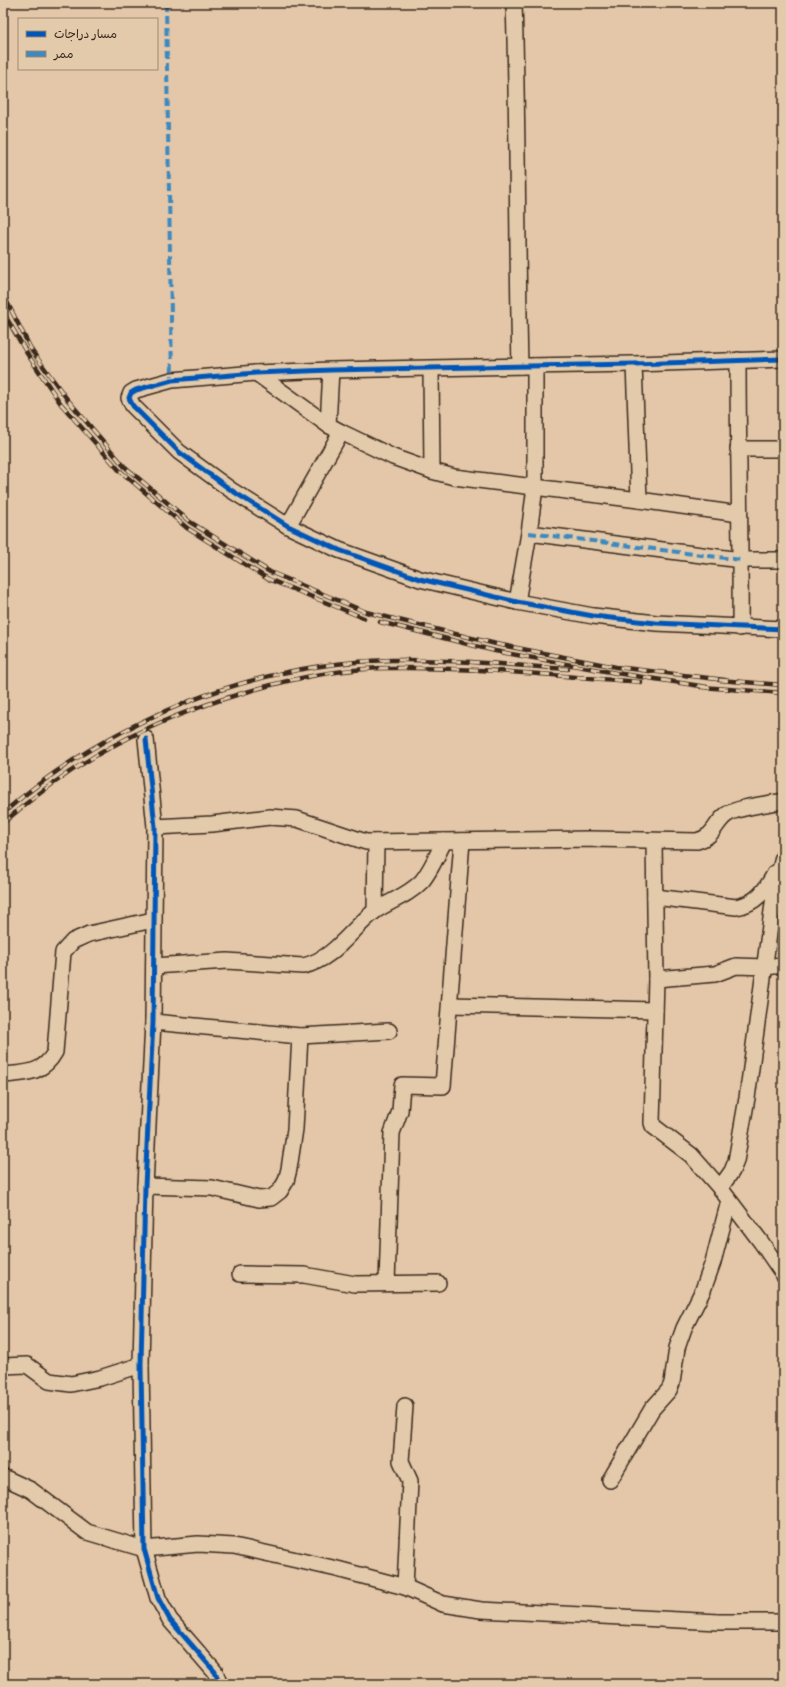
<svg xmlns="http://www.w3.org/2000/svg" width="786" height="1687" viewBox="0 0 786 1687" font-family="Dekko,'Playpen Sans Arabic',sans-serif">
	<rect width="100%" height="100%" fill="#e4c7a8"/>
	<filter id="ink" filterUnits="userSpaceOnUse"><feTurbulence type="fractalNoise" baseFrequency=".025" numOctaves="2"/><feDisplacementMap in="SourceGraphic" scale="8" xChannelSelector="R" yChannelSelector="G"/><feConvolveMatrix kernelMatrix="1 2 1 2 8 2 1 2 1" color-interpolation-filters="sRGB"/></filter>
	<g filter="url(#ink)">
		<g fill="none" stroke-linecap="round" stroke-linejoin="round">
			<g stroke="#3b2a1e" stroke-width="18">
				<g id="minor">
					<path d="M514 3C518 124 517 245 520 366"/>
					<path d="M783 359 634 364 331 370 256 373 172 380 136 390 131 393 129 398 133 406 179 452 231 490 288 526 339 550 420 579 517 602 593 616 656 623 783 629"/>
					<path d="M738 360C738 450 741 539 740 628"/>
					<path d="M634 364 639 500"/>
					<path d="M431 369 432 471"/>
					<path d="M256 373 328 425 341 432 393 457 432 471 454 477 639 500 739 514"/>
					<path d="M328 425 331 370"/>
					<path d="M738 449H783"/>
					<path d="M288 526 341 432"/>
					<path d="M529 533 741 560H783"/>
					<path d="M517 602 529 533 535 487V366"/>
					<path d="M146 739 155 827 153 1022 145 1186 141 1365 144 1549 158 1598 170 1620 215 1672 220 1684"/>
					<path d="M155 827 212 824 270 817 297 819 366 842 591 839 697 841C715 836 714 824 726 815 737 807 769 804 783 801"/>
					<path d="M654 841 656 979 652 1123 653 1126 691 1155 720 1188 761 1242 783 1274"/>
					<path d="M655 897 736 907C756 904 766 890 775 873"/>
					<path d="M375 911 376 842"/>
					<path d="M154 966 227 961 303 966C335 959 351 929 375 911 390 901 409 895 422 881 431 870 438 854 444 841"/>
					<path d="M656 979 715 974 736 966 765 967 783 965"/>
					<path d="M450 1005 655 1010"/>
					<path d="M153 1022 300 1036 389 1031"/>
					<path d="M3 1075C25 1073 43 1074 55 1052L63 952 73 941 89 934 153 920"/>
					<path d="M145 1186 212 1188 259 1199 271 1198 280 1191 286 1181 289 1169 295 1129 300 1036"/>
					<path d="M720 1188 732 1171 736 1161 747 1098 774 896 783 857"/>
					<path d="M240 1274 304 1275 355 1284 438 1283"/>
					<path d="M387 1283 392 1133 400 1111 402 1085 443 1086 462 841"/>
					<path d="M3 1366 27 1365 49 1381 71 1384 100 1378 141 1365"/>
					<path d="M3 1477 31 1490 87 1532 144 1549 198 1544 234 1546 337 1569 405 1587 443 1604 481 1610 719 1622H783"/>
					<path d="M610 1480 652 1409 669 1390 672 1383 677 1348 684 1328 703 1290 713 1262 729 1201"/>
					<path d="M405 1587 410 1481 401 1461 405 1406"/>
				</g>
			</g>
			<use href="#minor" stroke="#e2caab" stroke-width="15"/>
			<g stroke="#3b2a1e" stroke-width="4.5">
				<g id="rail">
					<path d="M3 294 32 351 67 399 124 466 190 522 270 572 366 612 496 644 616 667 725 680"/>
					<path d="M3 312 28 355 61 404 119 470 187 528 268 579 364 618"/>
					<path d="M380 622 495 651 616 673 707 687"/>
					<path d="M719 680 783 685"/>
					<path d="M701 687 783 693"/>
					<path d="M3 813C109 721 251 663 392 660 451 659 510 665 568 669"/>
					<path d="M3 823C75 760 151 720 243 693 292 678 342 668 393 668 476 667 559 676 641 682"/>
				</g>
			</g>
			<use href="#rail" stroke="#e2caab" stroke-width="3" stroke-dasharray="9" stroke-linecap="butt"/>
			<g stroke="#3e89bf" stroke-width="4" stroke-dasharray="8 4" stroke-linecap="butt">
				<path d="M166 3 172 380"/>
				<path d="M529 533 741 560"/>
			</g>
			<g stroke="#e2caab" stroke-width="8">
				<g id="cycleway">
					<path d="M783 359 634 364 331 370 256 373 172 380 136 390 131 393 129 398 133 406 179 452 231 490 288 526 339 550 420 579 517 602 593 616 656 623 783 629"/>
					<path d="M146 739 155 827 153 1022 145 1186 141 1365 144 1549 158 1598 170 1620 215 1672 220 1684"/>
				</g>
			</g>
			<use href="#cycleway" stroke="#0057b8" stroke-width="5"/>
		</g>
	</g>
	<rect width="786" height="1687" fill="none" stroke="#e2caab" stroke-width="16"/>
	<rect x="8" y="8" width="770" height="1671" fill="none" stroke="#3b2a1e" stroke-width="1.5" filter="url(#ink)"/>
	<rect x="18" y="18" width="140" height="52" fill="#e2caab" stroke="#9f8a73"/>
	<rect x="26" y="31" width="20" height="6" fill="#0057b8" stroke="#9f8a73"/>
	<text x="54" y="38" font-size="12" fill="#3b2a1e">مسار دراجات</text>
	<rect x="26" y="51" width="20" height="6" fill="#3e89bf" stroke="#9f8a73"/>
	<text x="54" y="58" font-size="12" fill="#3b2a1e">ممر</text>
</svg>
